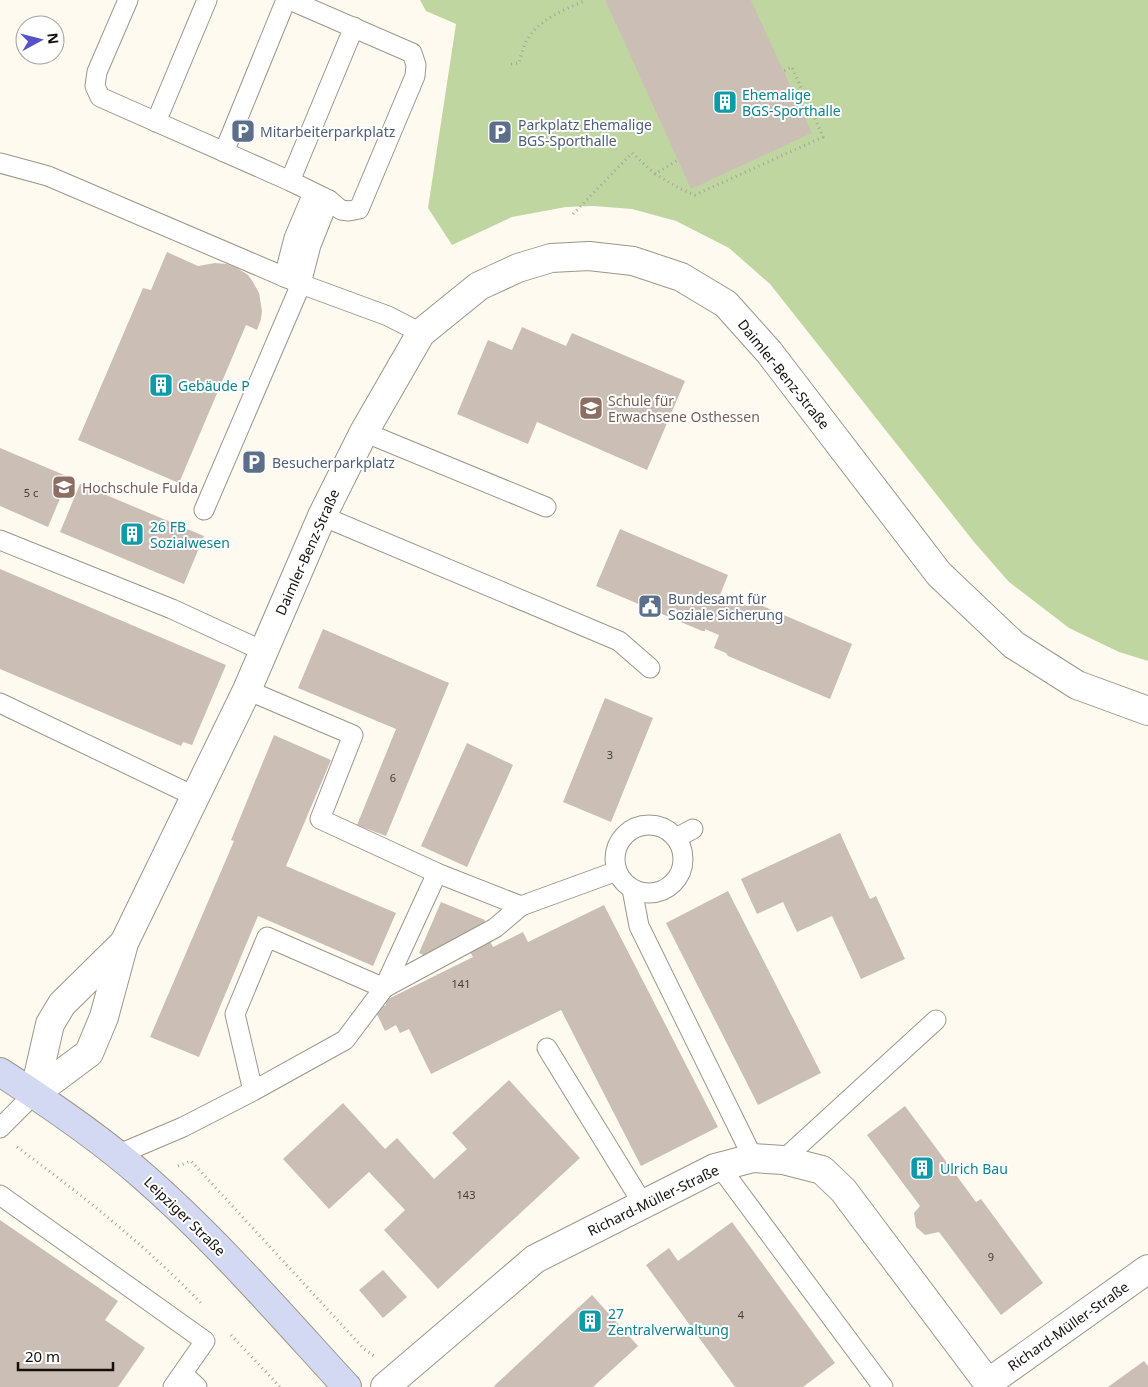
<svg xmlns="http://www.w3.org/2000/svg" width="1148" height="1387" viewBox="0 0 1148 1387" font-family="'Noto Sans',sans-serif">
	<rect width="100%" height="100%" fill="#fffaef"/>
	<path fill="#c0d6a1" d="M420 0H1148V661L1119 652 1069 628 1009 582 974 542 770 284 729 248 676 221 632 209 593 206 566 207 512 217 452 245 428 208 456 24 426 11Z"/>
	<g fill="#cbbfb5">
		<path d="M605 0H751L812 133 691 189Z"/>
		<path d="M167 252 198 266 215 263 227 264 237 268 248 275 253 282 259 293 262 311 261 319 257 330 246 325 179 483 78 440 143 288 151 290Z"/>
		<path d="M522 327 566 346 572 333 685 381 647 470 537 422 528 444 457 414 488 340 512 350Z"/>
		<path d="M0 448 69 477 48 527 0 506Z"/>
		<path d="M80 484 204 536 184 584 60 532Z"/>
		<path d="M620 529 728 575 720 595 747 606 749 600 751 601 852 644 830 699 728 656 726 653 714 648 719 635 705 629V631H702L596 586Z"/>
		<path d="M0 569 226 665 192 745 183 742 181 746 0 669Z"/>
		<path d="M323 629 449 683 386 836 357 825 396 729 298 688Z"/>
		<path d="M605 698 653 718 611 822 563 802Z"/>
		<path d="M274 735 331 760 286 866 396 913 373 966 258 916 199 1057 150 1037 234 841 231 840Z"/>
		<path d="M467 743 513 765 467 867 421 846Z"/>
		<path d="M840 833 870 899 876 896 905 959 861 979 832 916 797 932 783 902 757 914 741 879Z"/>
		<path d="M728 891 821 1073 758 1105 666 923Z"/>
		<path d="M441 902 485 920 479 934 428 957 419 953Z"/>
		<path d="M604 905 718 1127 641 1166 561 1010 431 1074 409 1029 400 1033 396 1025 385 1031 375 1010 386 1005 384 1001 473 957 468 949 489 939 493 947 523 932 528 942Z"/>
		<path d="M509 1080 580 1158 438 1289 384 1230 405 1210 369 1172 329 1209 283 1159 343 1103 385 1149 397 1138 434 1179 467 1149 452 1133Z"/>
		<path d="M905 1106 976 1202 981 1199 1043 1283 1001 1315 939 1232 925 1235 916 1227 914 1213 920 1206 867 1135Z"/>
		<path d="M0 1220 118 1301 105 1320 145 1348 118 1387H0Z"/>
		<path d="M732 1222 835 1363 803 1387H735L646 1265 669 1248 678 1261Z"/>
		<path d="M383 1270 407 1297 383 1318 359 1290Z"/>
		<path d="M592 1295 638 1346 593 1387H495L494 1386Z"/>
		<path d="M1144 1361 1148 1366V1387H1108Z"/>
	</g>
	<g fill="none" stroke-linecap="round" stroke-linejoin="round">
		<g stroke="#9c968a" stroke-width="21">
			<g id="service">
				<path d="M128 0 97 72 95 86 100 97 290 181 329 200 341 210 349 211 359 209 415 76 416 65 412 53 290 0"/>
				<path d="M156 122 207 0"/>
				<path d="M224 152 286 0"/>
				<path d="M0 163 48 176 301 284 388 316 421 333"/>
				<path d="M290 181 354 27"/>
				<path d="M284 277 294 238 313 193"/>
				<path d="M364 432 546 507"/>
				<path d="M204 510 301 284 311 245 329 200"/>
				<path d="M322 516 619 641 650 668"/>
				<path d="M0 540 172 609 263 651"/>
				<path d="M247 690 353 735 320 819 437 873 521 906 617 871"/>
				<path d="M0 703 196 797"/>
				<circle cx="649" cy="859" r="34"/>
				<path d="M676 838 693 829"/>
				<path d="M632 889 639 926 753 1158"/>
				<path d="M384 988 495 928 521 906"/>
				<path d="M384 988 437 873"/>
				<path d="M547 1048 643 1204"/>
				<path d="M0 1128 34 1094"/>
				<path d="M117 1155 183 1127 253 1091 345 1040 384 988 267 937 235 1014 253 1091"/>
				<path d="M783 1160 936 1020"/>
				<path d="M720 1167 883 1387"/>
				<path d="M0 1195 205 1341 173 1387"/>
				<path d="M183 1374 197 1387"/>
			</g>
		</g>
		<g stroke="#9c968a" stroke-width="30">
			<g id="minor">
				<path d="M988 1383 1148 1269"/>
				<path d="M385 1387 535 1259 715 1168 753 1158 783 1160 822 1170 843 1190 991 1387"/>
			</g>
		</g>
		<g stroke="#9c968a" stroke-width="30">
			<g id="tertiary">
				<path d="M34 1094 89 1053 104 1017 124 943 247 690 322 516 364 432 421 333 479 286 518 268 551 258 589 256 633 261 681 277 726 304 769 352 939 574 1014 645 1077 685 1148 711"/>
				<path d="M34 1094 50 1024 62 1004 123 944"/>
			</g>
		</g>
		<g stroke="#9c968a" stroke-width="30">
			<path id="secondary" d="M0 1072C50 1104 100 1138 144 1177 217 1241 281 1315 347 1387"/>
		</g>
		<g stroke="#a7a39b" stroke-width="3" stroke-dasharray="1 4" stroke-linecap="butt">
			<path d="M511 64 519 63C521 56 523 47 527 40 539 19 564 10 586 0"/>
			<path d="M655 174 681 189 695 195 823 137 792 67 784 71"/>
			<path d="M573 214 632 153 655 174 678 160"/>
			<path d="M17 1147C82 1195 145 1245 201 1303"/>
			<path d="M178 1166 191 1161 364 1349 374 1356"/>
			<path d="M231 1335 280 1387"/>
		</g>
		<use href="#service" stroke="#fff" stroke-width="19"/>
		<use href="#minor" stroke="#fff" stroke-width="28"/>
		<use href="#tertiary" stroke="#fff" stroke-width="28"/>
		<use href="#secondary" stroke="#d3d9f2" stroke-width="28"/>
	</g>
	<defs>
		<g id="building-square" transform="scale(1.25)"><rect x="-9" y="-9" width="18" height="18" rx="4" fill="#0f9aa8" stroke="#fff"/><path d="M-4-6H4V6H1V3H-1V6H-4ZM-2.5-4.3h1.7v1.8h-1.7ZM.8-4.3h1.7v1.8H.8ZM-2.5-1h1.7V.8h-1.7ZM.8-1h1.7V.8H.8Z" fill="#fff"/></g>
		<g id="parking-square" transform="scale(1.25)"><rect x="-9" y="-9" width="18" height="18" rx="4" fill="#5c6f8a" stroke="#fff"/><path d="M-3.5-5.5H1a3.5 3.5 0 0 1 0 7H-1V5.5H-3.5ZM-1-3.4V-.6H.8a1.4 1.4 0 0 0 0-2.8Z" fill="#fff"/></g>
		<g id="university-square" transform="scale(1.25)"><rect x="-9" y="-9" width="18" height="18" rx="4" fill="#8d6e63" stroke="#fff"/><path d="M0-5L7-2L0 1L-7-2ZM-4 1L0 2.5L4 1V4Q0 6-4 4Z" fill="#fff"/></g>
		<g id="civic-square" transform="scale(1.25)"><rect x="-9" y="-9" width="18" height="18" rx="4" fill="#5c6f8a" stroke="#fff"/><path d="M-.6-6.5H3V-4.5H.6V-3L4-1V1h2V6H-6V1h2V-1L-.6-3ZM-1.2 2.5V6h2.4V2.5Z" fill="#fff"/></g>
	</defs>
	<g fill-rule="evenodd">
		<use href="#building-square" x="725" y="102"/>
		<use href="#parking-square" x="243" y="131"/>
		<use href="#parking-square" x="500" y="132"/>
		<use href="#building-square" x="161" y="385"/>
		<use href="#university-square" x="591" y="408"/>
		<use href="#parking-square" x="254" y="462"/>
		<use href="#university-square" x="64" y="487"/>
		<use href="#building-square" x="132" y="534"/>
		<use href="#civic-square" x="650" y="606"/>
		<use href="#building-square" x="922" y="1168"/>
		<use href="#building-square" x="590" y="1321"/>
	</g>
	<g text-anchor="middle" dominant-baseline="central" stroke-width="4" stroke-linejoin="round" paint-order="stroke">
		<g font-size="11" fill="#423c37">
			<text x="31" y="492">5 c</text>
			<text x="610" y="754">3</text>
			<text x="393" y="777">6</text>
			<text x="461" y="983">141</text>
			<text x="466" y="1194">143</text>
			<text x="991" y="1256">9</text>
			<text x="741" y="1314">4</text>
		</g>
		<g font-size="14" fill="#0d838f" stroke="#fff" text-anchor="start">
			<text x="742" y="94">Ehemalige<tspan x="742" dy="16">BGS-Sporthalle</tspan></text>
			<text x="178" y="385">Gebäude P</text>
			<text x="150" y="526">26 FB<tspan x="150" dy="16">Sozialwesen</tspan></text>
			<text x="940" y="1168">Ulrich Bau</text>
			<text x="608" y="1313">27<tspan x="608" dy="16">Zentralverwaltung</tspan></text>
		</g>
		<g font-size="14" fill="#4e5e75" stroke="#fff" text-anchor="start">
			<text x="518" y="124">Parkplatz Ehemalige<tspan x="518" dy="16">BGS-Sporthalle</tspan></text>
			<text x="260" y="131">Mitarbeiterparkplatz</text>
			<text x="272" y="462">Besucherparkplatz</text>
			<text x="668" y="598">Bundesamt für<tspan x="668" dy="16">Soziale Sicherung</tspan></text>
		</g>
		<g font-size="14" fill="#14110d" stroke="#fff">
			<text transform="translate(784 374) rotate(51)">Daimler-Benz-Straße</text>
			<text transform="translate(307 552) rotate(-66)">Daimler-Benz-Straße</text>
			<text transform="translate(653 1200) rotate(-26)">Richard-Müller-Straße</text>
			<text transform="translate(185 1216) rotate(44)">Leipziger Straße</text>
			<text transform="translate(1068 1326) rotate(-35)">Richard-Müller-Straße</text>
		</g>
		<g font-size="14" fill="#785e54" stroke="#fff" text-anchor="start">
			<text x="608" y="400">Schule für<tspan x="608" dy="16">Erwachsene Osthessen</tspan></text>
			<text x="82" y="487">Hochschule Fulda</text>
		</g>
	</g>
	<g transform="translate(40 40) rotate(83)"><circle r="24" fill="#ffffff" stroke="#a1a09e"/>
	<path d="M0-4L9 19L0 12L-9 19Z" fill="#5752ca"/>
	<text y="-8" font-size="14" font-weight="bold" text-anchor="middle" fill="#14110d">N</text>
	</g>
	<path d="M18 1362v8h95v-8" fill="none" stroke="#14110d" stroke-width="2.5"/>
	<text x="25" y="1362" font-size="15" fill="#14110d" stroke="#ffffff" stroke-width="4" paint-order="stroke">20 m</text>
</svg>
